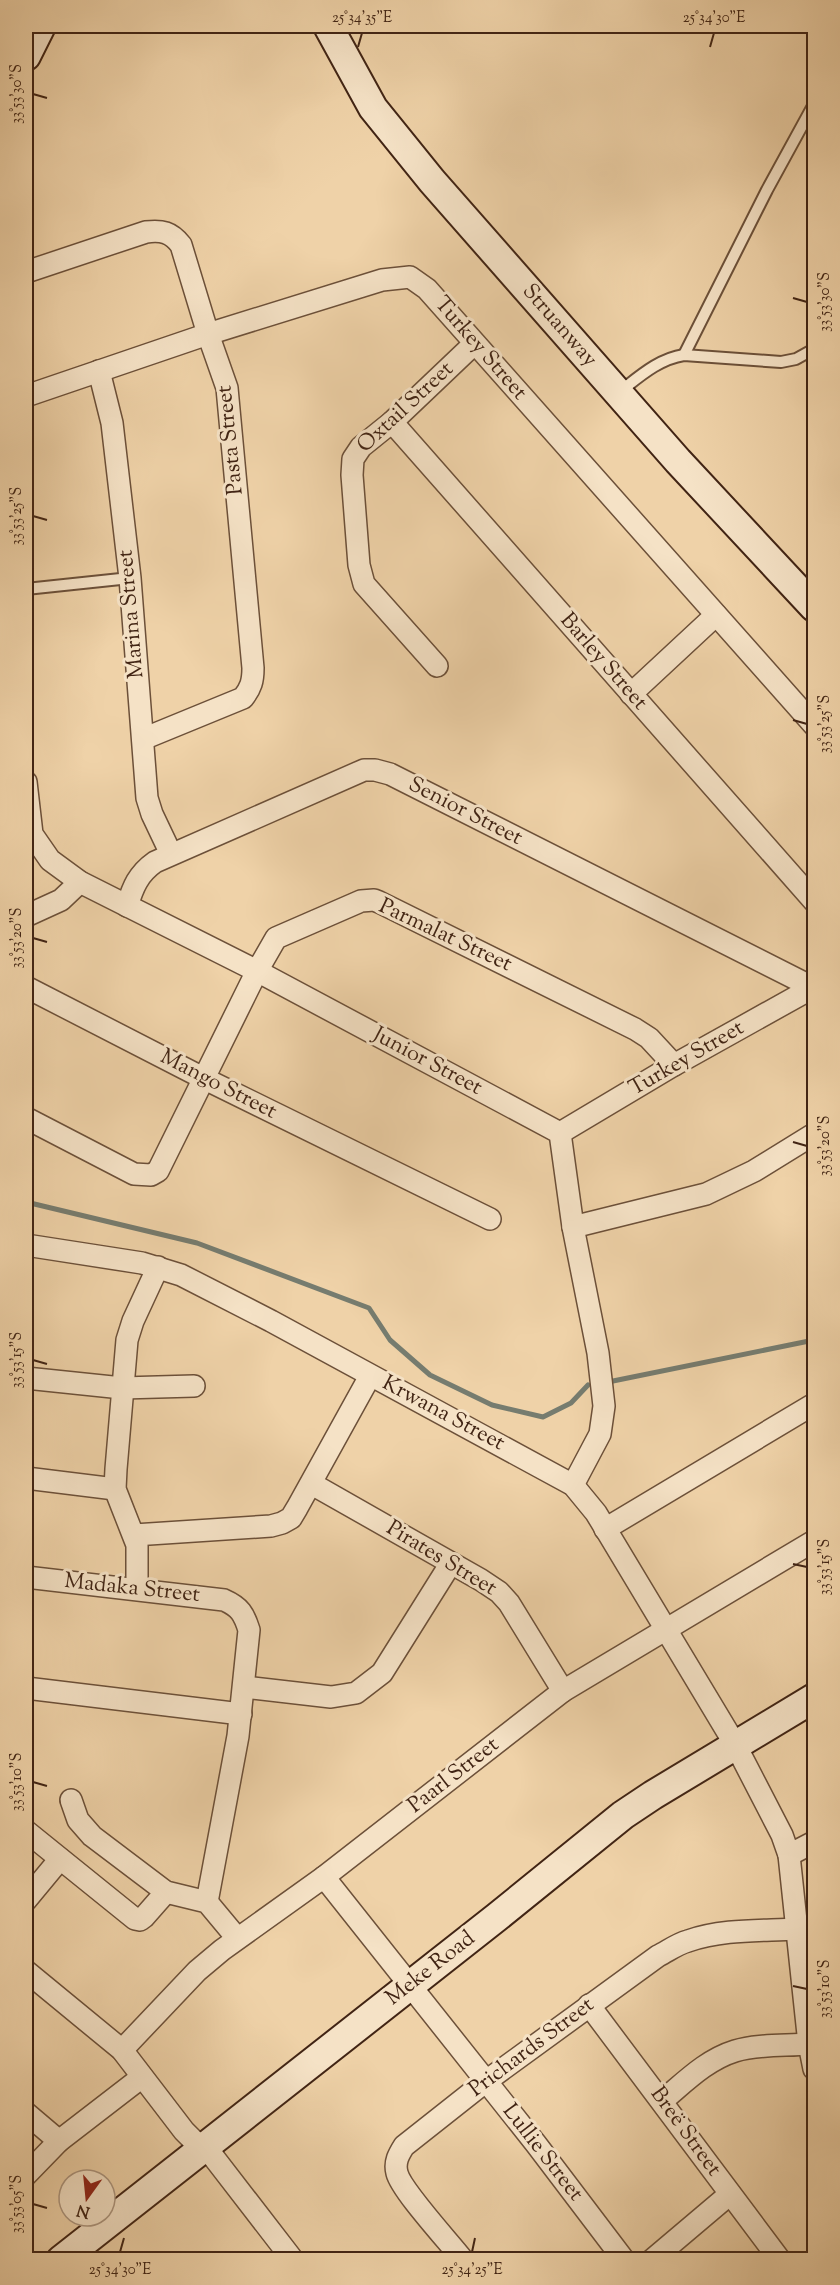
<svg xmlns="http://www.w3.org/2000/svg" width="840" height="2285" viewBox="0 0 840 2285" font-family="'Sorts Mill Goudy',serif">
	<rect width="100%" height="100%" fill="#efd2a8"/>
	<filter id="stains"><feTurbulence type="fractalNoise" baseFrequency=".00333" numOctaves="4"/><feColorMatrix values="0 0 0 0 .2 0 0 0 0 .09 0 0 0 0 .02 0 0 0 .5 -.17"/></filter>
	<radialGradient id="worn" r=".72"><stop offset=".6" stop-color="#630" stop-opacity="0"/><stop offset="1" stop-color="#630" stop-opacity=".3"/></radialGradient>
	<g fill="none" stroke-linecap="round" stroke-linejoin="round">
		<g stroke="#767c6f" stroke-width="5">
			<path d="M26 1202 197 1243 369 1308 390 1340 430 1375 492 1405 543 1417 571 1403 588 1385"/>
			<path d="M613 1381 814 1340"/>
		</g>
		<g stroke="#6c5039" stroke-width="14">
			<g id="lane">
				<path d="M684 355 767 190 814 104"/>
				<path d="M618 393C639 377 658 359 684 355L781 362 796 359 814 349"/>
				<path d="M26 589 130 578"/>
			</g>
		</g>
		<g stroke="#6c5039" stroke-width="24">
			<g id="street">
				<path d="M26 272 146 232C162 230 171 232 181 245L208 334 227 388 253 668C253 681 251 688 243 698L143 739"/>
				<path d="M99 371 112 423 130 578 147 798 152 814 171 854"/>
				<path d="M26 396 208 334 382 280 410 277 427 289 814 725"/>
				<path d="M392 422 814 901"/>
				<path d="M437 666 364 584 359 565 352 475 353 459 361 447 392 422 474 344"/>
				<path d="M631 694 716 615"/>
				<path d="M26 782 32 834 50 860 80 882 257 971 560 1133 573 1227 598 1353 604 1406 600 1434 573 1485"/>
				<path d="M127 906C133 887 138 874 155 862L364 770H375L390 774 814 988"/>
				<path d="M26 916 61 900 80 882"/>
				<path d="M26 987 205 1079 490 1219"/>
				<path d="M26 1118 134 1174 151 1175 158 1171 257 971 276 938 361 901 374 900 379 902 635 1029 649 1038 674 1065"/>
				<path d="M560 1133 674 1065 814 987"/>
				<path d="M573 1227 706 1194 754 1171 814 1134"/>
				<path d="M26 1245 142 1263 181 1275 271 1321 573 1485 596 1513 736 1746 782 1835 789 1855 809 2044 814 2069"/>
				<path d="M26 1378 122 1388 194 1386"/>
				<path d="M26 1478 115 1489"/>
				<path d="M312 1484 481 1580 499 1592 509 1603 563 1691"/>
				<path d="M605 1529 814 1404"/>
				<path d="M134 1535 271 1526 282 1523 291 1518 297 1508 370 1376"/>
				<path d="M26 1577 224 1600C240 1607 244 1614 249 1630L238 1736 207 1902"/>
				<path d="M137 1589V1545L115 1489 116 1469 127 1340 133 1321 158 1267"/>
				<path d="M244 1687 331 1697 356 1693 382 1673 451 1563"/>
				<path d="M26 1688 241 1714"/>
				<path d="M71 1800 78 1820 92 1836 166 1892 207 1902 237 1938"/>
				<path d="M26 1831 135 1919 140 1920 144 1917 166 1892"/>
				<path d="M789 1855 814 1842"/>
				<path d="M324 1877 536 2144 624 2260"/>
				<path d="M26 1900 60 1859"/>
				<path d="M26 1971 122 2050 184 2131 194 2141 205 2146 293 2260"/>
				<path d="M589 2005 780 2260"/>
				<path d="M122 2050 197 1971 222 1950 324 1877 563 1691 814 1541"/>
				<path d="M662 2101C685 2082 706 2060 735 2051 758 2044 785 2046 809 2044"/>
				<path d="M26 2113 59 2141"/>
				<path d="M26 2175 59 2141 142 2077"/>
				<path d="M463 2260C449 2242 401 2190 397 2173 394 2162 399 2154 404 2146L485 2082 658 1956C668 1951 677 1944 688 1941 722 1929 760 1931 796 1929"/>
				<path d="M652 2260 730 2194"/>
			</g>
		</g>
		<g stroke="#412414" stroke-width="32">
			<g id="secondary">
				<path d="M328 26 373 108 432 181 678 461 814 607"/>
				<path d="M26 56 41 26"/>
				<path d="M61 2260 497 1917 623 1815 653 1795 814 1698"/>
			</g>
		</g>
		<use href="#lane" stroke="#f5e2c6" stroke-width="10"/>
		<use href="#street" stroke="#f5e2c6" stroke-width="21"/>
		<use href="#secondary" stroke="#f5e2c6" stroke-width="28"/>
	</g>
	<path fill="none" stroke="#412414" stroke-width="2" d="M358 47 362 33M710 47 714 33M33 94 47 98M793 298 807 302M33 516 47 520M793 720 807 724M33 938 47 942M793 1142 807 1146M33 1360 47 1364M793 1564 807 1567M33 1782 47 1786M793 1986 807 1989M33 2204 47 2208M120 2252 124 2238M472 2252 475 2238"/>
	<g text-anchor="middle" dominant-baseline="central" stroke-width="6" stroke-linejoin="round" paint-order="stroke">
		<g font-size="22" fill="#412414" stroke="#f5e2c6">
			<text transform="translate(559 326) rotate(49)">Struanway</text>
			<text transform="translate(480 349) rotate(49)">Turkey Street</text>
			<text transform="translate(406 408) rotate(-43)">Oxtail Street</text>
			<text transform="translate(231 440) rotate(-96)">Pasta Street</text>
			<text transform="translate(132 614) rotate(-95)">Marina Street</text>
			<text transform="translate(603 662) rotate(49)">Barley Street</text>
			<text transform="translate(465 812) rotate(27)">Senior Street</text>
			<text transform="translate(445 936) rotate(25)">Parmalat Street</text>
			<text transform="translate(687 1059) rotate(-30)">Turkey Street</text>
			<text transform="translate(427 1062) rotate(28)">Junior Street</text>
			<text transform="translate(218 1085) rotate(27)">Mango Street</text>
			<text transform="translate(443 1414) rotate(28)">Krwana Street</text>
			<text transform="translate(441 1559) rotate(31)">Pirates Street</text>
			<text transform="translate(132 1589) rotate(6)">Madaka Street</text>
			<text transform="translate(454 1776) rotate(-38)">Paarl Street</text>
			<text transform="translate(431 1969) rotate(-38)">Meke Road</text>
			<text transform="translate(532 2048) rotate(-37)">Prichards Street</text>
			<text transform="translate(685 2132) rotate(54)">Breë Street</text>
			<text transform="translate(542 2153) rotate(52)">Lullie Street</text>
		</g>
	</g>
	<rect width="840" height="2285" fill="none" stroke="#efd2a8" stroke-width="66"/>
	<g transform="translate(87 2198) rotate(195)"><circle r="28" fill="#f5e2c6" stroke="#ad967f" stroke-width="1.5"/>
	<path d="M0-4.5L10 22L0 15L-10 22Z" fill="#8f2418"/>
	<text y="-9" font-size="16" font-weight="bold" text-anchor="middle" fill="#412414">N</text>
	</g>
	<rect x="33" y="33" width="774" height="2219" fill="none" stroke="#412414" stroke-width="2"/>
	<g font-size="15" text-anchor="middle" fill="#412414">
		<text x="362" y="22">25°34'35"E</text>
		<text x="714" y="22">25°34'30"E</text>
		<text transform="translate(16 94) rotate(-90)" y="5">33°53'30"S</text>
		<text transform="translate(824 302) rotate(-90)" y="5">33°53'30"S</text>
		<text transform="translate(16 516) rotate(-90)" y="5">33°53'25"S</text>
		<text transform="translate(824 724) rotate(-90)" y="5">33°53'25"S</text>
		<text transform="translate(16 938) rotate(-90)" y="5">33°53'20"S</text>
		<text transform="translate(824 1146) rotate(-90)" y="5">33°53'20"S</text>
		<text transform="translate(16 1360) rotate(-90)" y="5">33°53'15"S</text>
		<text transform="translate(824 1567) rotate(-90)" y="5">33°53'15"S</text>
		<text transform="translate(16 1782) rotate(-90)" y="5">33°53'10"S</text>
		<text transform="translate(824 1989) rotate(-90)" y="5">33°53'10"S</text>
		<text transform="translate(16 2204) rotate(-90)" y="5">33°53'05"S</text>
		<text x="120" y="2274">25°34'30"E</text>
		<text x="472" y="2274">25°34'25"E</text>
	</g>
	<rect width="100%" height="100%" filter="url(#stains)"/>
	<rect width="100%" height="100%" fill="url(#worn)"/>
</svg>
